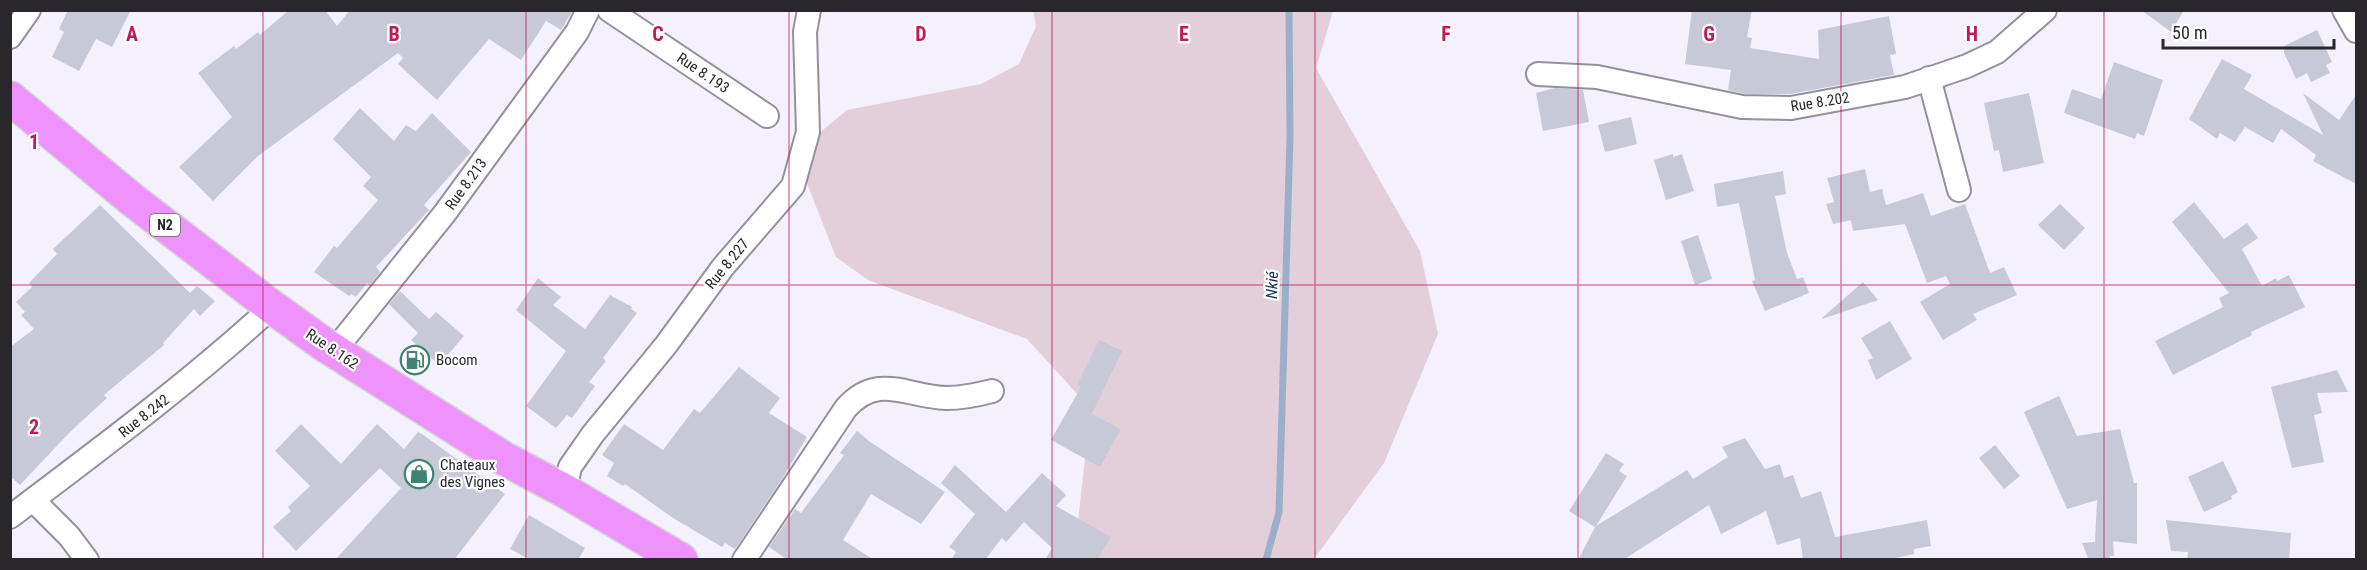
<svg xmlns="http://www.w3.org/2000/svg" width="2367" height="570" viewBox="0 0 2367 570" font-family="'Roboto Condensed',sans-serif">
	<rect width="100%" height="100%" fill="#f4f1fd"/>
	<path fill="#e3cfd9" d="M1033 11H1333L1316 68 1420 251 1438 334 1384 463 1314 559H1074L1087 439 1081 398 1027 339 868 280 836 257 806 181 813 138 847 110 981 84 1019 64 1036 26Z"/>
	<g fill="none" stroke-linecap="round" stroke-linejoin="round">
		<path stroke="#9bb0c8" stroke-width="7" d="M1266 560 1279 512 1290 137 1289 10"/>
	</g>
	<g fill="#c7cad6">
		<path d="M68 10H131L112 47 96 39 79 71 52 57 64 32 59 29Z"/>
		<path d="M289 10H325L337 26 350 10H573L561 30 546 21 521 60 489 39 437 100 398 64 403 58 398 53 258 156 213 201 179 167 232 117 198 73 234 46 236 49 258 32 260 35Z"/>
		<path d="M1692 10H1752L1747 37 1752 38 1750 48 1819 59 1818 30 1889 16 1896 54 1890 55 1894 75 1790 94H1744L1728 90 1731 70 1685 64Z"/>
		<path d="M2141 10H2184L2171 32Z"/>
		<path d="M2317 30 2332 62 2326 65 2330 73 2311 82 2307 73 2296 79 2284 53V46Z"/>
		<path d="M2222 59 2252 75 2244 89 2323 135 2303 93 2339 120 2356 95V184L2313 161 2316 155 2281 129 2273 143 2245 127 2235 142 2220 133 2217 139 2189 119Z"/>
		<path d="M2114 62 2163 80 2144 136 2137 133 2135 139 2064 113 2072 89 2101 99Z"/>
		<path d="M1555 88 1583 90 1589 122 1543 131 1536 93Z"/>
		<path d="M2029 93 2044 163 2003 172 1999 150 1994 151 1984 103Z"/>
		<path d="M360 108 394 141 406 125 416 131 432 113 471 152 424 205 429 210 376 267 380 272 370 285 367 283 356 297 351 294 349 296 314 272 334 246 337 248 378 200 363 186 371 177 333 139Z"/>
		<path d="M1631 117 1637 144 1605 152 1598 125Z"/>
		<path d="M1673 154V157L1682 154 1694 191 1666 200 1654 160Z"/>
		<path d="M1865 169 1870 192 1882 189 1886 205 1923 193 1931 216 1965 204 1990 273 2004 267 2017 295 1973 314 1977 320 1943 340 1920 302 1950 284 1946 276 1927 283 1905 224 1853 231 1851 220 1833 224 1826 204 1834 202 1827 178Z"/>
		<path d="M1783 171 1786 194 1775 196 1787 253 1797 279 1803 277 1809 293 1765 311 1752 281 1755 280 1739 203 1717 207 1714 184Z"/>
		<path d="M2194 202 2224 239 2247 223 2258 238 2242 249 2262 286 2276 278 2277 281 2289 275 2305 307 2251 332 2252 335 2173 375 2155 341 2223 307 2219 298 2229 293 2172 222Z"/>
		<path d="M2060 204 2085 228 2064 250 2038 225Z"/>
		<path d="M100 205 190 293 197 286 215 301 200 316 194 309 163 343 164 345 104 395 107 398 70 432 20 485 10 476V347L34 329 21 315 25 312 16 302 32 287 29 283 57 254 53 249Z"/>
		<path d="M1698 235 1712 279 1695 285 1681 241Z"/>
		<path d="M538 278 561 297 553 305 585 329 610 295 632 307 631 309 637 313 603 358 606 361 589 382 595 386 572 418 567 415 556 428 526 406 566 351 516 310Z"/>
		<path d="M1863 282 1878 300 1822 319V318Z"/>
		<path d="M400 291 429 319 436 312 464 336 439 365 411 340 418 333 389 304Z"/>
		<path d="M1890 321 1912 359 1876 380 1868 360 1873 358 1861 338Z"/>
		<path d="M1099 340 1122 351 1092 414 1121 429 1100 467 1051 440 1081 387 1077 385Z"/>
		<path d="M739 367 780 398 769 413 807 437 782 479 735 549 725 543 722 547 673 518 625 484 623 486 607 476 614 463 602 455 624 424 663 450 694 409 700 413Z"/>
		<path d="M2337 370 2348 392 2317 393 2322 413 2314 415 2324 462 2292 468 2271 387Z"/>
		<path d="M2059 396 2077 436 2120 429 2134 483H2137V544L2113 541 2114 556H2110V560H2089L2082 543 2095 542 2097 500 2067 509 2024 412Z"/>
		<path d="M301 424 341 464 377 424 404 449 418 432 422 434 505 494 454 560H335L401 488 380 468 296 551 273 527 291 511 288 507 310 486 275 451Z"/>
		<path d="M857 431 869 441 945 492 921 524 871 494 843 540 874 560H788L769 547 795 509 801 513 844 455 840 453Z"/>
		<path d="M1745 438 1765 469 1780 464 1784 478 1793 475 1801 498 1821 491 1835 537 1927 520 1931 546 1914 549V554L1886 560H1803L1800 538 1777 545 1766 511 1721 534 1709 505 1623 560H1578L1595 527 1569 511 1606 453 1624 464 1619 471 1627 476 1596 526 1687 470 1693 479 1728 457 1722 447Z"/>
		<path d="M1995 445 2020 476 2004 489 1979 458Z"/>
		<path d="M2223 461 2238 492 2231 496 2232 499 2204 512 2188 477Z"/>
		<path d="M955 465 1006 512 1042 473 1066 495 1056 506 1111 537 1097 560H1045L1052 548 1024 522 1006 542 1002 538 985 560H951L956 552 949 547 975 514 941 483Z"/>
		<path d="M529 515 585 548 578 560H531L510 549Z"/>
		<path d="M2166 520 2291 533 2289 560H2187L2188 552 2171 551Z"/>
	</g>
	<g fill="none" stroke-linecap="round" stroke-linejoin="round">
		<g stroke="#94919d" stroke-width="26">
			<g id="street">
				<path d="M609 10 767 116"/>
				<path d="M2344 10 2356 31"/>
				<path d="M10 37 29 10"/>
				<path d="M1538 74 1597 77 1742 107 1791 108 1905 87 1967 66 1997 52 2045 10"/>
				<path d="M1929 78 1959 190"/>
				<path d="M334 351 445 213 577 32 588 10"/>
				<path d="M565 491 570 467 593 434 666 345 723 267 793 186 808 132 805 32 809 10"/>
				<path d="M33 500 69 536 87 560"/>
				<path d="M10 517C100 449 189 383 272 307"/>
				<path d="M744 560 846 408C878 372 907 397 946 398 962 398 977 395 992 391"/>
			</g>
		</g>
		<g stroke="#d4d4d5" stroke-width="36">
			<path id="highway" d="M10 98 130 198 272 307 325 345 503 458 565 491 681 560"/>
		</g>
		<use href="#street" stroke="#fff" stroke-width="22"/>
		<use href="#highway" stroke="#ee93fc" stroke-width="33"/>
	</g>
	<path fill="none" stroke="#c2185b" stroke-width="1.5" stroke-opacity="0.55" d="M263 10V560M526 10V560M789 10V560M1052 10V560M1315 10V560M1578 10V560M1841 10V560M2104 10V560M10 285H2356"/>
	<defs>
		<g id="fuel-ring" transform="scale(1.5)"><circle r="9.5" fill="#fff" stroke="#3f8173" stroke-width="1.5"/><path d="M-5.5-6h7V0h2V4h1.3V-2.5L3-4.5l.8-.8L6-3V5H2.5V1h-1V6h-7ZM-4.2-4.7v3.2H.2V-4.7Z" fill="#3f8173"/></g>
		<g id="shop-ring" transform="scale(1.5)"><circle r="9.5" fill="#fff" stroke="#3f8173" stroke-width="1.5"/><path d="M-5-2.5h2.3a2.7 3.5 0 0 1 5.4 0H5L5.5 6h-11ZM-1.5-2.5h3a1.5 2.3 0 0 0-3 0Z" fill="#3f8173"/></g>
	</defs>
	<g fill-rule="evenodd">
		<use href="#fuel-ring" x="415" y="360"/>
		<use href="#shop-ring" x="419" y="474"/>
	</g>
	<g text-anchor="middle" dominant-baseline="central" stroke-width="4.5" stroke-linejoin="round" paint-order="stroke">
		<rect fill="#fff" stroke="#69686b" stroke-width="1.5" x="150" y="214" width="30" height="22" rx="4.5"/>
		<g font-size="14" font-weight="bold" fill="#29272c">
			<text x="165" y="225">N2</text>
		</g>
		<g font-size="15" fill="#29272c" stroke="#fff">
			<text transform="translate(703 73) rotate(34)">Rue 8.193</text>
			<text transform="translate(1820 102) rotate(-9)">Rue 8.202</text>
			<text transform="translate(466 184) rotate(-54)">Rue 8.213</text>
			<text transform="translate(727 264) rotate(-51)">Rue 8.227</text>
			<text transform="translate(332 349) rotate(34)">Rue 8.162</text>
			<text transform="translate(144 416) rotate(-38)">Rue 8.242</text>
		</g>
		<g font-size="15" fill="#29272c" stroke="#fff" text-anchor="start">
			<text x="436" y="360">Bocom</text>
			<text x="440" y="465">Chateaux<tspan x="440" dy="17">des Vignes</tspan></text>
		</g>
		<g font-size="16" font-style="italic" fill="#103354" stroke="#fff">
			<text transform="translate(1272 285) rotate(-88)">Nkié</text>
		</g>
	</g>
	<g font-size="20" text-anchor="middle" font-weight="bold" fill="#c2185b" stroke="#fff" stroke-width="4.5" stroke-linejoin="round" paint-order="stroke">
		<text x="132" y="41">A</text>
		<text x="394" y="41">B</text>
		<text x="658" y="41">C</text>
		<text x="921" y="41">D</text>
		<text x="1184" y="41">E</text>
		<text x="1446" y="41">F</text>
		<text x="1709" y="41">G</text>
		<text x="1972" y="41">H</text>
		<text x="34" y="149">1</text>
		<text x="34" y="434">2</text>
	</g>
	<rect width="2367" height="570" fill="none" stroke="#29272c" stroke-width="24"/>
	<path d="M2163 39v9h171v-9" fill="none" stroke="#29272c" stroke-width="3"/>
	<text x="2172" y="39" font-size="18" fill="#29272c" stroke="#ffffff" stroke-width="4.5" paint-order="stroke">50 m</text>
</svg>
